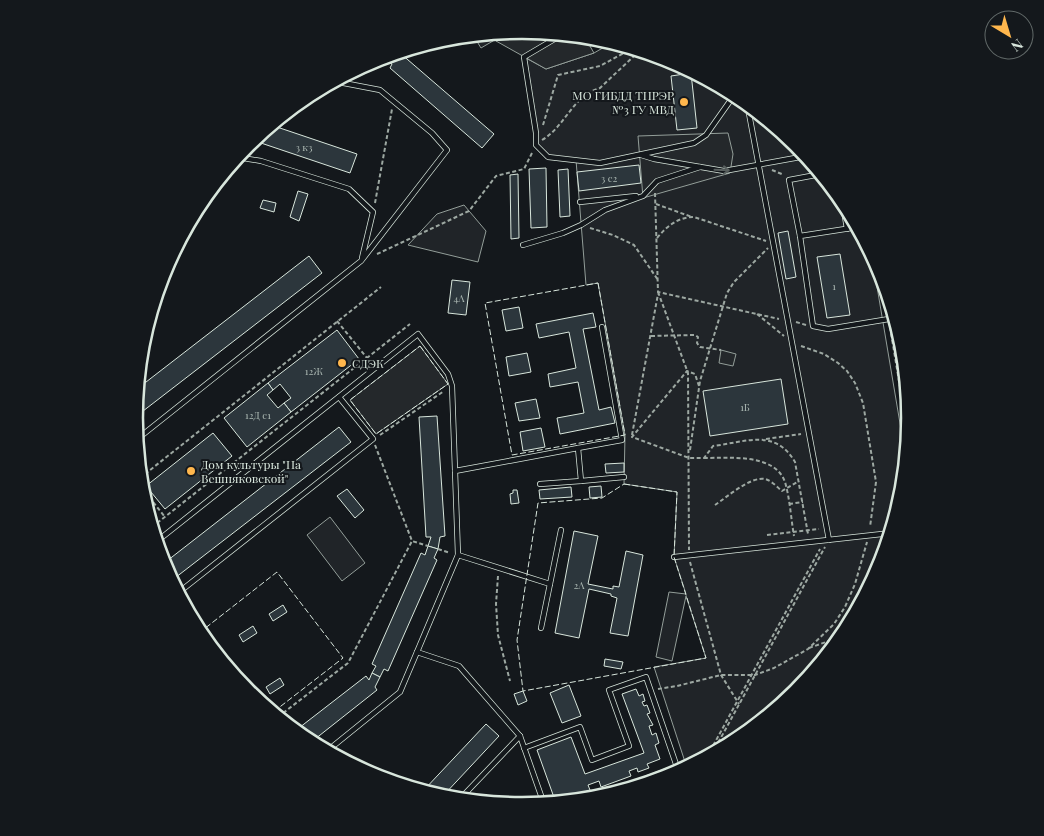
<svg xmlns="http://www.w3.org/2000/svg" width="1044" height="836" viewBox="0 0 1044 836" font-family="'Playfair Display',serif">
	<rect width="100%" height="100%" fill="#14181c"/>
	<g fill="#202428" stroke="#939e99">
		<path d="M510 31 481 48 473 35Z"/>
		<path d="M613 42 671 60 738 96 797 144 845 203 871 251 906 459 902 494 880 567 844 634 796 693 737 741 687 768 654 667 706 658 686 596 672 661 656 657 669 592 686 594 674 557 677 492 624 484 625 435 598 283 586 285 576 160 548 157 536 145 524 57 546 69 594 53Z"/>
		<path d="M464 205 486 231 478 262 408 245 437 214Z"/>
		<path d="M330 517 365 563 342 581 307 535Z"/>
	</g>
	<g fill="#24282b" stroke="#939e99">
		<path d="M522 30 584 36 594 53 546 69 496 41 513 31Z"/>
		<path d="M728 133 733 154 730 173 643 198 638 136Z"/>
		<path d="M420 346 448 384 376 434 350 400Z"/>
		<path d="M721 350 736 354 733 366 719 363Z"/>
	</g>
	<g fill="#2c363c" stroke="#d8e6dc">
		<path d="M400 53 494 134 482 148 390 68 392 64 385 60 387 56 391 54 397 57Z"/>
		<path d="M691 73 697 128 677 130 671 76Z"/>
		<path d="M271 125 357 154 350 173 252 140Z"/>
		<path d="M639 165 641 183 579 191 577 172Z"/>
		<path d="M546 168 547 227 531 228 529 169Z"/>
		<path d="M568 169 570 216 560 217 558 170Z"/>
		<path d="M518 174 519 238 511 239 510 175Z"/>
		<path d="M298 191 308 194 299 221 290 217Z"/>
		<path d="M263 200 276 203 274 212 260 208Z"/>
		<path d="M788 231 796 277 786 279 778 233Z"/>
		<path d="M840 254 850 315 827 318 817 257Z"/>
		<path d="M309 256 322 273 134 418 137 389Z"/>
		<path d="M452 280 470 282 466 315 448 313Z"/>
		<path d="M519 307 523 328 506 331 502 310Z"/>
		<path d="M593 313 596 327 583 329 599 410 611 407 615 423 560 434 557 418 584 413 578 382 550 387 548 374 576 368 569 332 539 338 536 324Z"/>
		<path d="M337 330 359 359 291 412 284 403 291 398 280 384 273 390 268 383Z"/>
		<path d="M527 353 531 372 509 376 506 357Z"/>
		<path d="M781 379 788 424 710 436 703 391Z"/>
		<path d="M268 383 273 390 267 395 278 408 284 403 291 412 247 447 224 418Z"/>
		<path d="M536 399 540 418 519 421 515 403Z"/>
		<path d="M437 416 445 536 440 537 438 549 428 546 431 537H426L419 417Z"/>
		<path d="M339 427 351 442 171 581 163 564Z"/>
		<path d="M541 428 545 447 523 451 520 432Z"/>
		<path d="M213 433 232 456 165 509 146 486Z"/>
		<path d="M624 463V472L606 473 605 464Z"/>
		<path d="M601 486 602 497 590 498 589 487Z"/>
		<path d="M571 487 572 497 540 499 539 490Z"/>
		<path d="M347 489 364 510 355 518 337 496Z"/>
		<path d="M513 490H517L519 503 511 504 510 494 513 493Z"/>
		<path d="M574 531 598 536 588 584 613 589V586L619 587 626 551 643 555 628 636 610 633 617 598 611 596V594L589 589 579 638 555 633Z"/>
		<path d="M428 546 438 549 434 558 437 560 388 671 384 669 380 677 372 673 376 666 372 664 421 553 425 555Z"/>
		<path d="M283 605 287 612 273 621 269 614Z"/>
		<path d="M253 626 257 633 243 642 239 635Z"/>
		<path d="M605 659 623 662 621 669 604 666Z"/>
		<path d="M372 673 380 677 375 687 377 690 310 743 295 731 366 676 369 680Z"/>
		<path d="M280 678 284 685 270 694 266 687Z"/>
		<path d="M569 685 581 716 562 723 550 693Z"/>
		<path d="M636 689 639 696 643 694 645 701 642 702 644 706 647 705 650 713 647 714 653 725 649 726 652 735 656 733 659 743 655 745 660 759 647 764 649 768 638 772 637 768 629 771 631 776 601 787 599 781 588 785 590 790 571 797 570 794 566 796 567 799 556 803 537 750 571 737 585 774 644 753 622 694Z"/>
		<path d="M523 691 527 701 518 705 514 694Z"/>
		<path d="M486 724 499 736 442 797 423 791Z"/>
	</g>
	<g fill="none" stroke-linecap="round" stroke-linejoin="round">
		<g stroke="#d8e6dc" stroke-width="6">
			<g id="lane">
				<path d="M563 34 524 57 536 133V145L548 157 600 163 694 143 706 135 735 94"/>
				<path d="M747 103 829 540"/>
				<path d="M641 155 654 159 724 171 806 156"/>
				<path d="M237 157 261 161 349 189 373 212 362 258"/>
				<path d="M842 199 847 229"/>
				<path d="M580 202 636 196"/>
				<path d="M858 227 800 236 813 326 828 329 895 318"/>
				<path d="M800 236 789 180 821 174"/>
				<path d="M523 245 563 233 581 225 605 210 643 196 657 181 700 167"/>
				<path d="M136 440 361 261 447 150 432 133 380 90 333 81"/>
				<path d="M578 448 622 440 602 327"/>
				<path d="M455 471 578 448 581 481 624 477"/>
				<path d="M540 484 581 481"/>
				<path d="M156 542 418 334 448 374 452 386 458 555 417 652 459 666 520 736 544 804"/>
				<path d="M458 555 550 584 561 530"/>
				<path d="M674 557 891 533"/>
				<path d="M178 593 373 439 339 397"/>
				<path d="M541 628 550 584"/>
				<path d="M524 748 580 727 592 760 629 746 609 690 646 677 677 767 591 799"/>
				<path d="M327 751 400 692 417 652"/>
				<path d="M459 800 520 736"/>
			</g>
		</g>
		<g stroke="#9da8a2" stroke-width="2" stroke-dasharray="4 2.5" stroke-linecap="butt">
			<path d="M543 125 558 75 600 66 633 48"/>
			<path d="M542 140C565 127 573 95 600 88L634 56 639 50"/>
			<path d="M772 170 784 175"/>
			<path d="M655 193 658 292 779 319"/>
			<path d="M375 203 392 109"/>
			<path d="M656 204 692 217"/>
			<path d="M590 228 613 235 634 245 658 280"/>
			<path d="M657 238C667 226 678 217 694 217L766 241"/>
			<path d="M377 254 469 211 496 176 524 169 533 151"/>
			<path d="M880 268 887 312"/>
			<path d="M658 292 688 373 689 550"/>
			<path d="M757 314 784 336"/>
			<path d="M337 321 367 358"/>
			<path d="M796 322 806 325"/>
			<path d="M890 327 908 435"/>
			<path d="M651 336 695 335 698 337 697 343 700 347 721 350"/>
			<path d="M801 346 824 354 838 363 847 371 855 383 863 403 876 482 870 527"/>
			<path d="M699 386 695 374 687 371 632 437 689 458H704L713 446C746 442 775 428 795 462L808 534"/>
			<path d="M380 435 444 391"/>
			<path d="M632 435 658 294"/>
			<path d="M766 439 801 434"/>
			<path d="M375 445 412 541 428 546"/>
			<path d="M690 450 700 381 727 293 734 282 768 248"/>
			<path d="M704 458C728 458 775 453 785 482 790 499 791 519 794 536"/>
			<path d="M140 478 381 287"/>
			<path d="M141 487 165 517"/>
			<path d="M789 504 803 502"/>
			<path d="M715 505C727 497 751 476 765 479 772 481 777 487 782 491L799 481"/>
			<path d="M152 527 410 324"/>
			<path d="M767 535 819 529"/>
			<path d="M438 549 450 553"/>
			<path d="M690 562 721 675 739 704"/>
			<path d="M498 576 496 604 498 635 510 681"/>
			<path d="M809 648 843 636"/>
			<path d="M658 689 677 686 721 675H755L774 668 808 649 834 624 845 607 855 584 867 542"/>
			<path d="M278 717 348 663 412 541"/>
			<path d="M712 754 825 547"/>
			<path d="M707 757 820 549"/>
		</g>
		<use href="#lane" stroke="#14181c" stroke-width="4.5"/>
		<g stroke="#d8e6dc" stroke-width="1" stroke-dasharray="6 2.5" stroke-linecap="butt">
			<path d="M598 283 625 435 512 455 485 303Z"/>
			<path d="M420 346 448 384 376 434 350 400Z"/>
			<path d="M624 484 677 492 674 557 706 658 523 691 517 640 538 503 602 498Z"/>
			<path d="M199 633 277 572 343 658 272 713"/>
		</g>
	</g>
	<defs><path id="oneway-shaft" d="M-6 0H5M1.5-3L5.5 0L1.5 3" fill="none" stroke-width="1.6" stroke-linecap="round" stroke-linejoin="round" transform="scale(1.25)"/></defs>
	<use stroke="#59605f" href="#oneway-shaft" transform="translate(722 170) rotate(2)"/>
	<g fill="#ffb74d" stroke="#14181c" stroke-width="2">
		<circle cx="684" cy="102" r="5"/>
		<circle cx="342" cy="363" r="5"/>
		<circle cx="191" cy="471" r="5"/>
	</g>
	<g text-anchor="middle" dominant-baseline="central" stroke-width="4" stroke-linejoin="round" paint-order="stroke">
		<g font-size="10" fill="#adbab4">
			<text x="304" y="147">3 к3</text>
			<text x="609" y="178">3 с2</text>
			<text x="834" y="286">1</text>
			<text x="459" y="298">4А</text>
			<text x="314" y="371">12Ж</text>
			<text x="745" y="407">1Б</text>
			<text x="258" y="415">12Д с1</text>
			<text x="579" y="585">2А</text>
		</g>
		<g font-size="12" fill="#d8e6dc" stroke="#14181c" text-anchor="start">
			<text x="674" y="95" text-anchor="end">МО ГИБДД ТНРЭР<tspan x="674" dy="14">№3 ГУ МВД</tspan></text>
			<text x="352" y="363">СДЭК</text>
			<text x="201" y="464">Дом культуры "На<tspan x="201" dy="14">Вешняковской"</tspan></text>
		</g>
	</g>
	<path d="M0 0H1044V836H0ZM143 418a379 379 0 1 1 758 0a379 379 0 1 1-758 0Z" fill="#14181c" fill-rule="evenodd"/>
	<path fill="none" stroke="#d8e6dc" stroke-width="2.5" d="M143 418a379 379 0 1 1 758 0a379 379 0 1 1-758 0Z"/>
	<g transform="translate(1009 35) rotate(142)"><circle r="24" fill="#14181c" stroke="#626a69"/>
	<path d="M0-4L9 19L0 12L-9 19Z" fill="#ffb74d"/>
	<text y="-8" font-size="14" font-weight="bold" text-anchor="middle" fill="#d8e6dc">N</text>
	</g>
</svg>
